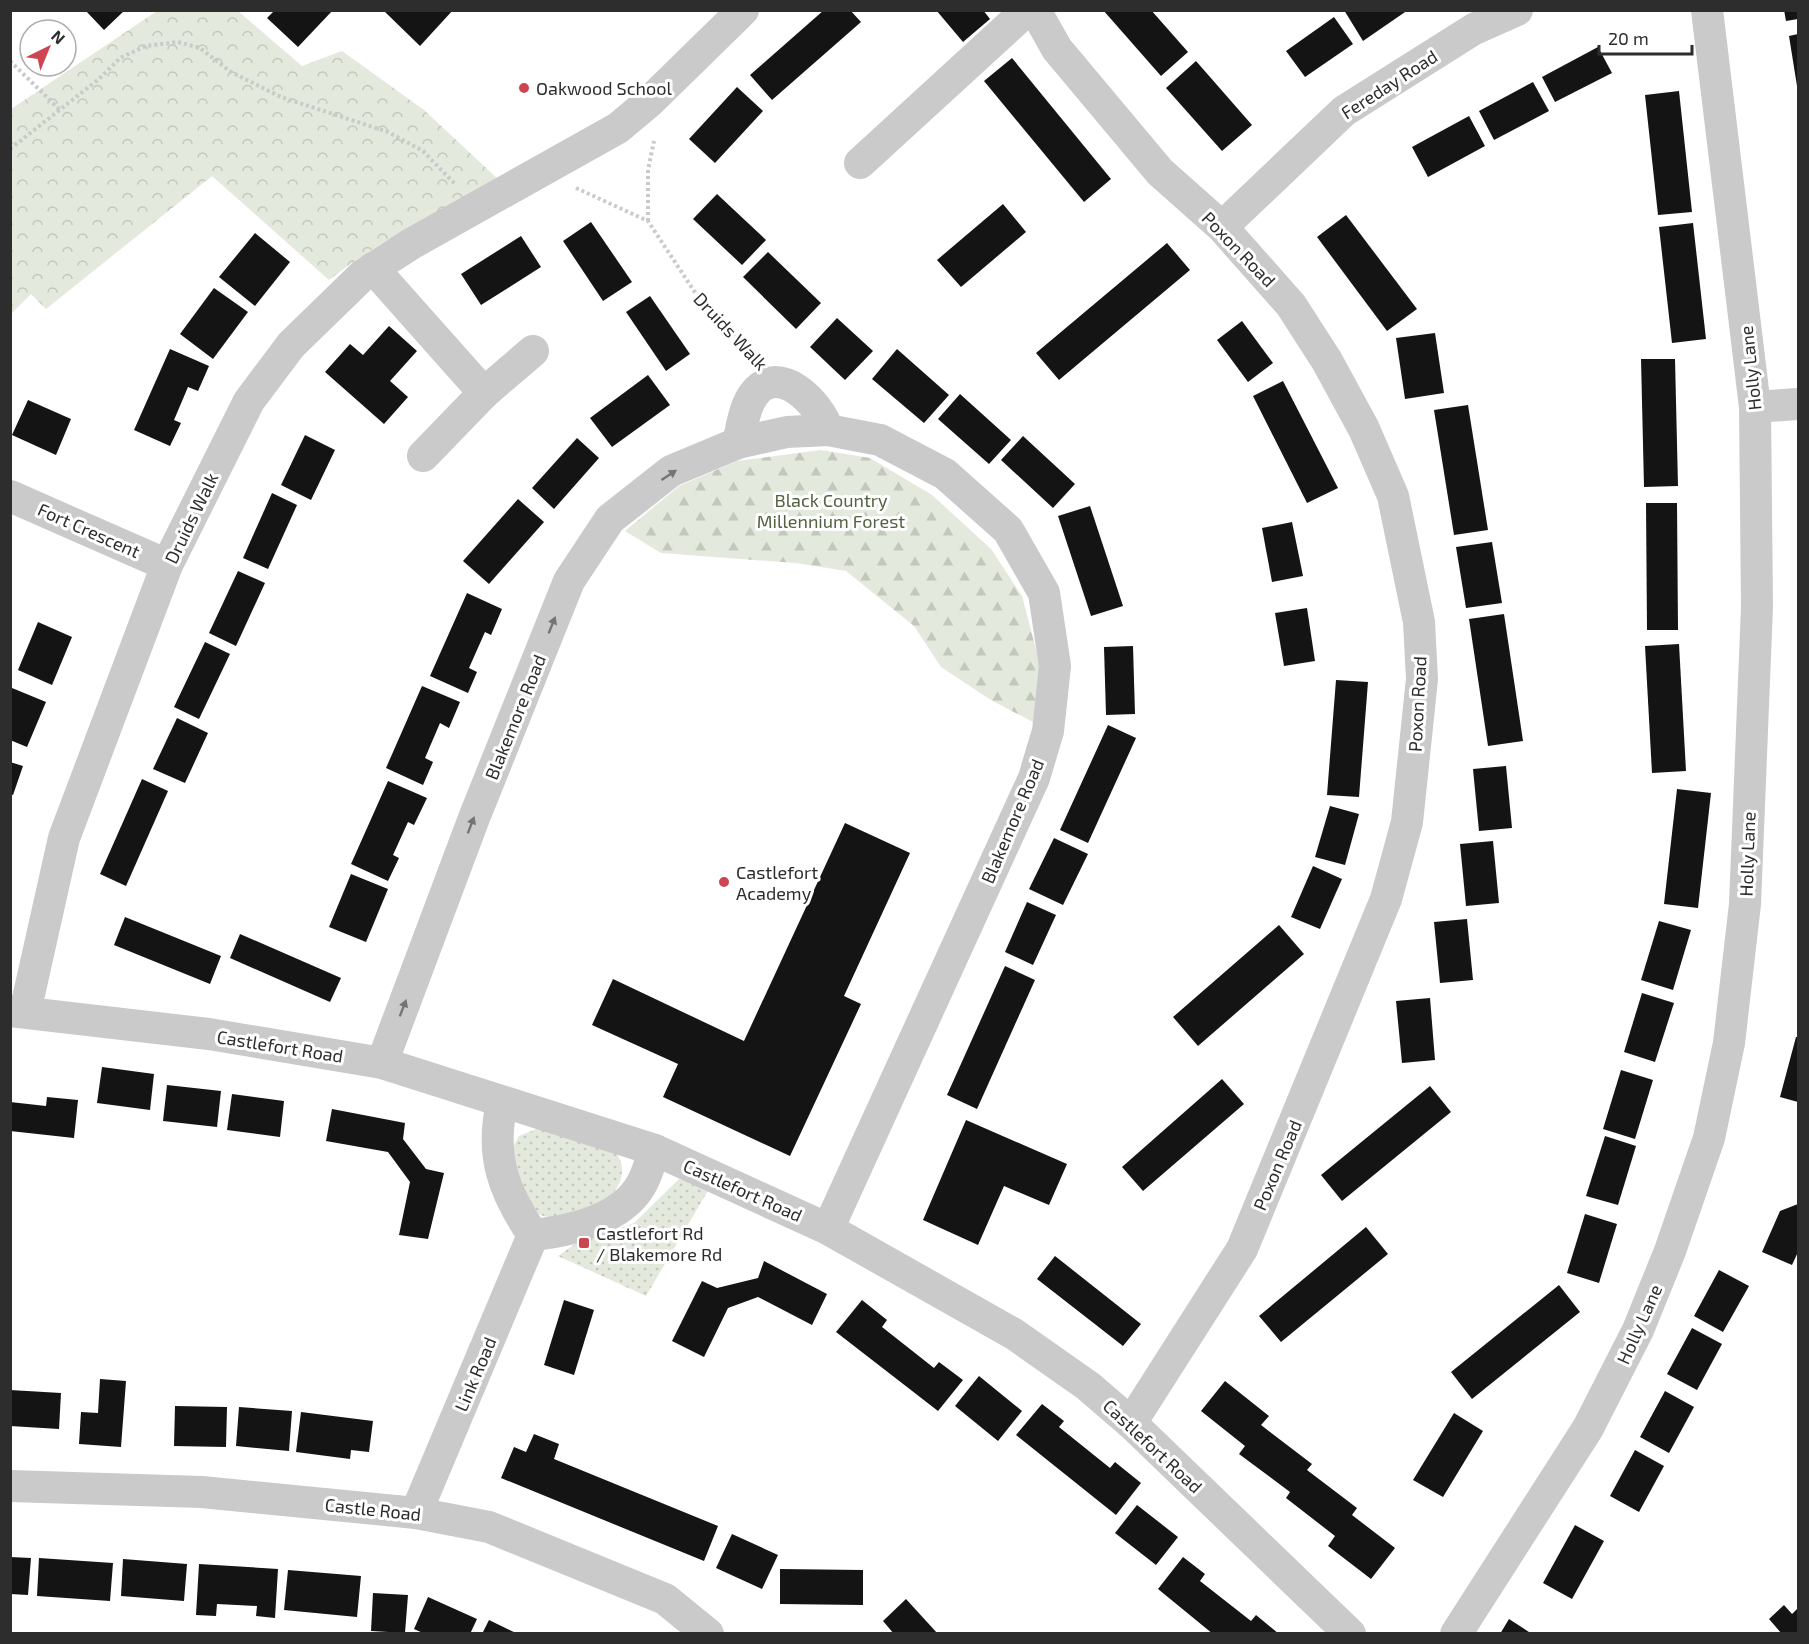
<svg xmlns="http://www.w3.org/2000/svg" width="1809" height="1644" viewBox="0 0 1809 1644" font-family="'Exo 2',sans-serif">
	<defs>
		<pattern id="grass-dots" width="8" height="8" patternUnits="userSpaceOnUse" patternTransform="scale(1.5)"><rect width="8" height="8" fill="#e3e9dc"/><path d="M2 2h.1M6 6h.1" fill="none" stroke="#c3c8bd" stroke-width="1.8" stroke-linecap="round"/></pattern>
		<pattern id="forest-firs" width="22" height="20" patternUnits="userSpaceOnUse" patternTransform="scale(1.5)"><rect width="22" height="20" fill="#e3e9dc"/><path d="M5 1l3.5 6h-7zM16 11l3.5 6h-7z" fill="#c3c8bd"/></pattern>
		<pattern id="park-crowns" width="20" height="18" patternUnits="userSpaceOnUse" patternTransform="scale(1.5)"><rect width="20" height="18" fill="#e3e9dc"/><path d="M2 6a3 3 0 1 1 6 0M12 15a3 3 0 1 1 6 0" fill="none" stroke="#c3c8bd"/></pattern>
	</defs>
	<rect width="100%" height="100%" fill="#fff"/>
	<g fill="url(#grass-dots)">
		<path d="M539 1128 612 1146C616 1152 621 1160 622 1167 624 1203 578 1218 549 1217 543 1217 537 1213 532 1210L510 1152 519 1136Z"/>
		<path d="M679 1179 709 1189 646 1296 558 1256 575 1244 634 1223Z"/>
	</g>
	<path fill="url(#forest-firs)" d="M821 450 870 458 932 495 991 549 1022 596 1040 665 1033 722 991 700 941 667 914 626 846 571 796 563 661 553 625 531 679 486 737 461Z"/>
	<path fill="url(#park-crowns)" d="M157 11H238L302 66 342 51 424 110 499 180C441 211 381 239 329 280L212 176 46 309 31 294 11 314V109Z"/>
	<g fill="#141414">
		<path d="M85 10H125L104 30Z"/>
		<path d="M275 10H333L298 47 267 18Z"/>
		<path d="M383 10H453L420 46Z"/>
		<path d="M824 10H850L861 22 772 100 750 75Z"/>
		<path d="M936 10H983L990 19 963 42Z"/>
		<path d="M1103 10H1151L1188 52 1161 76Z"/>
		<path d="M1344 10H1408L1363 41Z"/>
		<path d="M1784 10H1798V19L1786 21Z"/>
		<path d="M1334 17 1353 44 1305 77 1286 51Z"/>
		<path d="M1798 34V86H1797L1789 36Z"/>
		<path d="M1598 47 1612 73 1555 102 1542 77Z"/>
		<path d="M1012 58 1111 179 1084 202 984 81Z"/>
		<path d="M1196 61 1252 125 1222 151 1166 88Z"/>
		<path d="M1533 82 1549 111 1494 140 1479 111Z"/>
		<path d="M737 87 763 111 715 163 689 139Z"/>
		<path d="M1679 91 1692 212 1658 215 1645 95Z"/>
		<path d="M1469 116 1485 146 1428 177 1412 147Z"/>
		<path d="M717 194 766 240 742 265 693 219Z"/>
		<path d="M1003 204 1026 232 961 287 937 260Z"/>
		<path d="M1346 215 1417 309 1387 331 1317 237Z"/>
		<path d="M591 222 632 282 603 301 563 241Z"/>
		<path d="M1693 223 1706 339 1672 343 1659 227Z"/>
		<path d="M255 233 290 262 255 306 219 277Z"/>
		<path d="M521 236 541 267 481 305 461 274Z"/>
		<path d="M1167 243 1190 270 1059 380 1036 353Z"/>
		<path d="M768 252 821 303 796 329 743 277Z"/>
		<path d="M214 288 248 312 213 359 180 334Z"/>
		<path d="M650 296 690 354 666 371 626 312Z"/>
		<path d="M837 318 873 351 845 380 810 347Z"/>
		<path d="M1242 321 1273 363 1248 382 1217 340Z"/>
		<path d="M389 326 417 351 390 381 408 397 384 424 325 372 350 344 363 355Z"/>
		<path d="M1435 333 1444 393 1405 399 1396 338Z"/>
		<path d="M170 349 209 366 198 391 188 387 174 420 181 423 170 446 134 430Z"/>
		<path d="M897 349 949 395 924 423 872 379Z"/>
		<path d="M1641 359H1675L1678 486 1644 487Z"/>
		<path d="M648 375 670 405 612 447 590 418Z"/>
		<path d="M1283 381 1338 488 1307 503 1253 396Z"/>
		<path d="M960 394 1011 440 989 464 938 419Z"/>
		<path d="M28 400 71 419 56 455 12 435Z"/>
		<path d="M1468 405 1488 530 1454 535 1434 410Z"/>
		<path d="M305 435 335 450 311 500 281 485Z"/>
		<path d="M1023 436 1075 484 1053 508 1001 460Z"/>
		<path d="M577 438 599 458 554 509 532 488Z"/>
		<path d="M272 493 297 505 268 569 243 558Z"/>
		<path d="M518 499 544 522 489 584 463 561Z"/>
		<path d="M1646 503H1677L1678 630H1647Z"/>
		<path d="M1090 506 1123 606 1091 616 1058 516Z"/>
		<path d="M1292 522 1303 576 1272 582 1262 528Z"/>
		<path d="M1492 542 1502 603 1466 608 1456 547Z"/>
		<path d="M238 571 265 583 236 646 209 633Z"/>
		<path d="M467 593 502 609 491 635 485 632 469 668 477 672 468 693 430 676Z"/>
		<path d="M1307 608 1315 661 1284 666 1275 613Z"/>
		<path d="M1504 614 1523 741 1488 746 1469 619Z"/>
		<path d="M38 622 72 637 52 685 18 670Z"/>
		<path d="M205 642 230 654 199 719 174 707Z"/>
		<path d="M1679 644 1686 771 1652 773 1645 646Z"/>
		<path d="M1133 646 1135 714 1106 715 1104 647Z"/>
		<path d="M1336 680 1368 682 1359 797 1327 795Z"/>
		<path d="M422 686 460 702 449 728 440 723 425 758 433 762 423 785 386 768Z"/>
		<path d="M12 688 46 702 27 747 10 740Z"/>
		<path d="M177 718 208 733 185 783 153 769Z"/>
		<path d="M1108 725 1136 738 1088 843 1060 830Z"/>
		<path d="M10 762 23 766 13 795 10 794Z"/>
		<path d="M1506 766 1512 828 1479 831 1473 769Z"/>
		<path d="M142 779 168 791 126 886 100 874Z"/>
		<path d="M388 781 427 798 414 825 408 822 393 855 399 858 388 881 351 864Z"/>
		<path d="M1677 789 1711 793 1698 908 1664 904Z"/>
		<path d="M1330 806 1359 814 1345 865 1315 857Z"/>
		<path d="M845 823 910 853 844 996 861 1004 790 1156 663 1097 678 1064 592 1025 613 979 744 1041Z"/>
		<path d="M1054 838 1088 854 1063 905 1029 889Z"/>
		<path d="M1493 841 1499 903 1466 906 1460 844Z"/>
		<path d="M1313 866 1342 879 1320 929 1291 917Z"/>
		<path d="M351 874 388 889 366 942 329 927Z"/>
		<path d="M1027 902 1056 915 1033 965 1005 952Z"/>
		<path d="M125 917 221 956 210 984 114 945Z"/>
		<path d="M1467 919 1473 980 1440 983 1434 922Z"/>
		<path d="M1659 921 1691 930 1673 990 1641 980Z"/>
		<path d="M1279 925 1304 954 1198 1046 1173 1017Z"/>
		<path d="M240 934 341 978 330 1002 230 958Z"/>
		<path d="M1005 966 1035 980 977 1109 947 1095Z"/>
		<path d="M1642 993 1674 1003 1655 1062 1624 1052Z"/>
		<path d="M1430 998 1435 1060 1402 1063 1396 1001Z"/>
		<path d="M1796 1037H1798V1102L1780 1097Z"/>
		<path d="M102 1067 154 1074 150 1110 97 1103Z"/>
		<path d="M1621 1070 1653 1080 1635 1139 1603 1129Z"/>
		<path d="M1222 1079 1244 1104 1143 1191 1122 1167Z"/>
		<path d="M167 1085 221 1091 217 1127 163 1121Z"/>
		<path d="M1430 1086 1451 1112 1342 1201 1321 1175Z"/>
		<path d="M232 1094 284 1101 280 1137 227 1130Z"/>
		<path d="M47 1097 78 1100 74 1138 10 1131V1102L46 1106Z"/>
		<path d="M332 1109 405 1123 403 1139 426 1169 444 1173 428 1239 399 1235 410 1182 388 1152 326 1141Z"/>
		<path d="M966 1120 1067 1164 1049 1205 1004 1186 978 1245 923 1220Z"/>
		<path d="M1605 1136 1636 1146 1618 1205 1586 1196Z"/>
		<path d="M1798 1204V1252L1792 1265 1762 1252 1780 1211Z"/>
		<path d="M1585 1214 1617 1224 1599 1283 1567 1273Z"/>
		<path d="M1366 1227 1388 1254 1281 1342 1259 1316Z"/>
		<path d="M1055 1256 1141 1324 1123 1346 1037 1279Z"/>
		<path d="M764 1261 827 1294 812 1325 758 1297 728 1308 704 1357 672 1341 702 1281 717 1288 758 1278Z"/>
		<path d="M1719 1270 1749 1286 1723 1332 1694 1316Z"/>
		<path d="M1559 1285 1580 1312 1472 1399 1451 1372Z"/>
		<path d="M564 1300 594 1310 574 1375 544 1365Z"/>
		<path d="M862 1300 887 1320 882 1327 934 1368 939 1362 963 1380 938 1411 836 1332Z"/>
		<path d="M1692 1328 1722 1344 1697 1390 1667 1374Z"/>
		<path d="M979 1376 1022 1411 998 1441 955 1406Z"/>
		<path d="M100 1379 126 1381 121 1447 79 1444 81 1412 98 1413Z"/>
		<path d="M1225 1381 1269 1416 1261 1425 1312 1464 1307 1470 1357 1508 1352 1515 1395 1548 1371 1579 1328 1546 1335 1536 1286 1498 1290 1492 1239 1454 1245 1446 1201 1411Z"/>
		<path d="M10 1390 61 1393 59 1429 10 1426Z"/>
		<path d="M1665 1391 1694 1407 1669 1453 1640 1437Z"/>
		<path d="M1042 1404 1064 1421 1059 1427 1110 1468 1115 1462 1141 1483 1116 1515 1016 1435Z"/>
		<path d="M175 1406 227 1407 226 1447 174 1446Z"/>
		<path d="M239 1407 292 1411 289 1451 236 1446Z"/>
		<path d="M301 1412 373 1421 369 1452 351 1450 350 1459 296 1452Z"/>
		<path d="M1454 1413 1483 1431 1443 1497 1413 1480Z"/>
		<path d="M534 1434 559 1444 554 1459 718 1526 704 1561 501 1478 514 1447 526 1452Z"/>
		<path d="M1635 1450 1664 1466 1639 1512 1610 1496Z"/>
		<path d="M1137 1505 1178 1537 1156 1565 1115 1533Z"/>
		<path d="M1575 1525 1604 1541 1572 1599 1543 1583Z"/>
		<path d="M732 1534 778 1555 762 1589 716 1568Z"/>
		<path d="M10 1557 31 1558 28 1595 10 1594Z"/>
		<path d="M1183 1557 1205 1574 1200 1581 1251 1621 1256 1615 1279 1634H1213L1158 1589Z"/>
		<path d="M39 1558 113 1563 110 1601 37 1596Z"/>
		<path d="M123 1559 187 1564 184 1601 121 1596Z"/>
		<path d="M199 1564 278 1569 275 1618 256 1616 257 1606 217 1604 216 1616 196 1615Z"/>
		<path d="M780 1569 863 1570V1605L780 1604Z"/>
		<path d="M288 1570 361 1576 357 1617 284 1610Z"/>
		<path d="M373 1593 408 1595 405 1633 371 1631Z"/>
		<path d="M428 1597 477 1619 470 1634H425L414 1629Z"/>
		<path d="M906 1599 938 1634H894L883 1621Z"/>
		<path d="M1784 1605 1792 1614 1798 1608V1634H1782L1769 1619Z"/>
		<path d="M1509 1619 1532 1634H1500Z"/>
		<path d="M489 1620 518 1634H482Z"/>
	</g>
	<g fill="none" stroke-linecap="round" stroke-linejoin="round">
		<g stroke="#cacaca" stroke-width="4" stroke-dasharray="3 3" stroke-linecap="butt">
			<path d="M10 61 60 110"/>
			<path d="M10 149 99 79 120 58 146 46 178 42 200 48 231 72 281 97 388 132 423 151 456 185"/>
			<path d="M576 188 648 221 698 297 757 356"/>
			<path d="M648 221V170L654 141"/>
		</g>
		<g stroke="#cacaca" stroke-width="32">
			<path d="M1035 10 1057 49 1160 172 1222 227 1291 305 1327 361 1364 429 1393 496 1419 622 1422 679 1407 822 1386 899 1242 1249 1131 1423"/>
			<path d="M860 163 1027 10"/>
			<path d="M1222 227 1344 111 1474 29 1517 10"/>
			<path d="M373 268 484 393 423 456"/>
			<path d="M484 393 533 351"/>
			<path d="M1755 407 1798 404"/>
			<path d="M738 443C742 427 744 407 754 394 779 361 820 404 828 430"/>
			<path d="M10 496 167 565"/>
			<path d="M10 1011 209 1034 382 1063 655 1150 828 1229 1014 1334 1088 1386 1131 1423 1350 1634"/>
			<path d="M25 1012 64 838 167 565 249 401 291 345 363 275 411 244 618 128 649 102 743 10"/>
			<path d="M382 1063 474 818 569 581 610 519 671 471 738 443 787 432 828 430 880 440 945 474 1008 530 1044 593 1055 666 1048 731 1034 778 828 1229"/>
			<path d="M502 1103C490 1155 503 1191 533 1235"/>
			<path d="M533 1235C569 1231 621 1220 641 1185 647 1175 650 1162 655 1150"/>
			<path d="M10 1486 202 1492 416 1513 489 1527 665 1599 708 1634"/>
			<path d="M416 1513 533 1235"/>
			<path d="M1456 1634 1588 1428 1638 1330 1670 1251 1709 1138 1729 1043 1745 904 1757 607 1755 407 1707 10"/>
		</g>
	</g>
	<defs><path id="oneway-solid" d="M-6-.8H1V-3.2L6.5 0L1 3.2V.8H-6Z" transform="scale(1.5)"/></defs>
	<g fill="#747474">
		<use href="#oneway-solid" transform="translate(669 475) rotate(-33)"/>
		<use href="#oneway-solid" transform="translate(552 625) rotate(-68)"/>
		<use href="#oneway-solid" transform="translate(471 825) rotate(-69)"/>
		<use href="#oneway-solid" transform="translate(403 1008) rotate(-69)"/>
	</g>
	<g fill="#ce4552" stroke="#fff" stroke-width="2">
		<circle cx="524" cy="88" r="6"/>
		<circle cx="724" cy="882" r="6"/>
		<rect x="578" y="1237" width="12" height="12" rx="3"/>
	</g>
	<g text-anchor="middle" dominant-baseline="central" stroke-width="6" stroke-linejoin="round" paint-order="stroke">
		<g font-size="18" fill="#2d2d2d" stroke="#fff">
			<text transform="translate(1389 84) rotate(-33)">Fereday Road</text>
			<text transform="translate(1239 249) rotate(46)">Poxon Road</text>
			<text transform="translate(731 331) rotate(47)">Druids Walk</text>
			<text transform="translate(1750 368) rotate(-96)">Holly Lane</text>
			<text transform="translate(191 518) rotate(-64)">Druids Walk</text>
			<text transform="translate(89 530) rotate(24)">Fort Crescent</text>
			<text transform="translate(1417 704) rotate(-87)">Poxon Road</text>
			<text transform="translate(515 717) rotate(-68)">Blakemore Road</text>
			<text transform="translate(1012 821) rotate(-67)">Blakemore Road</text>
			<text transform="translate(1747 854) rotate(-88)">Holly Lane</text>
			<text transform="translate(280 1046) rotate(9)">Castlefort Road</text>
			<text transform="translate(1277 1165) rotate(-67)">Poxon Road</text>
			<text transform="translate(743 1190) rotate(24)">Castlefort Road</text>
			<text transform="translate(1639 1324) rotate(-66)">Holly Lane</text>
			<text transform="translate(475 1374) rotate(-67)">Link Road</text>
			<text transform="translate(1153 1446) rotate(43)">Castlefort Road</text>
			<text transform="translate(373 1509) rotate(6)">Castle Road</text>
		</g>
		<g font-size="18" fill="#2d2d2d" stroke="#fff" text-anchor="start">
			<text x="536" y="88">Oakwood School</text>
			<text x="736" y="872">Castlefort<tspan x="736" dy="21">Academy</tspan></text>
			<text x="596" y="1233">Castlefort Rd<tspan x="596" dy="21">/ Blakemore Rd</tspan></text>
		</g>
		<g font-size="18" fill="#516340" stroke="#fff">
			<text x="831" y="500">Black Country<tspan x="831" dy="21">Millennium Forest</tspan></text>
		</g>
	</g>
	<rect width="1809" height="1644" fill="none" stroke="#2d2d2d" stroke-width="24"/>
	<g transform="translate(48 48) rotate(43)"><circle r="28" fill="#ffffff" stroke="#ababab" stroke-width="1.5"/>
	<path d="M0-4.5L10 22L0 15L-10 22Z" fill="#ce4552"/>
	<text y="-9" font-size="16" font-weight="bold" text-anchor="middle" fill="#2d2d2d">N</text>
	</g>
	<path d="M1599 45v9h93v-9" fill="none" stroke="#2d2d2d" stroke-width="3"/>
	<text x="1608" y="45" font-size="18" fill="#2d2d2d" stroke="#ffffff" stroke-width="4.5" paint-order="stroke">20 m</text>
</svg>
